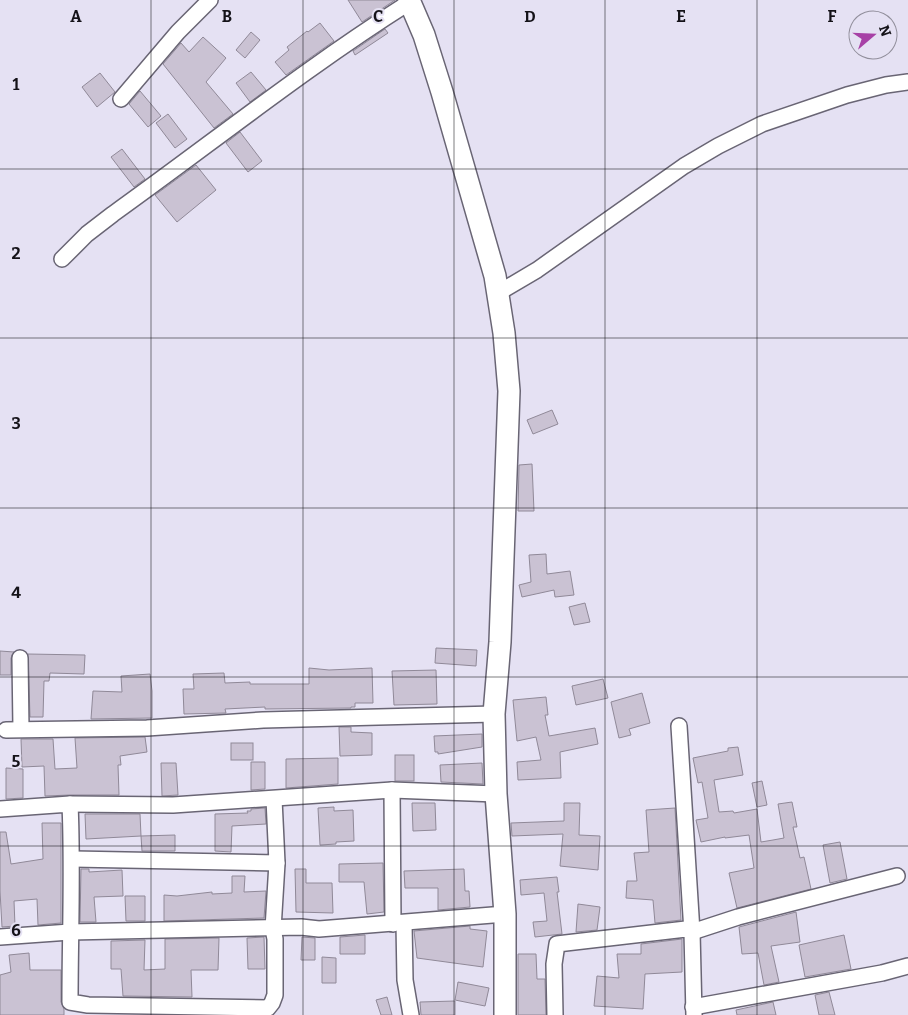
<svg xmlns="http://www.w3.org/2000/svg" width="908" height="1015" viewBox="0 0 908 1015" font-family="Bitter,serif">
	<rect width="100%" height="100%" fill="#e5e1f3"/>
	<g fill="#cac2d3" stroke="#908998">
		<path d="M348 0H395L362 22Z"/>
		<path d="M320 23 334 41 286 75 275 62 289 50 287 47 307 31 308 32Z"/>
		<path d="M385 29 388 33 355 55 353 51Z"/>
		<path d="M251 32 260 40 245 58 236 50Z"/>
		<path d="M203 37 226 58 206 82 233 114 214 128 163 64 181 43 189 52Z"/>
		<path d="M251 72 266 90 250 102 236 83Z"/>
		<path d="M100 73 115 92 97 107 82 87Z"/>
		<path d="M140 91 161 116 148 127 129 104Z"/>
		<path d="M168 114 187 139 175 148 156 123Z"/>
		<path d="M240 132 262 161 248 172 226 143Z"/>
		<path d="M122 149 145 179 134 187 111 157Z"/>
		<path d="M196 165 216 190 177 222 155 195Z"/>
		<path d="M552 410 558 424 533 434 527 420Z"/>
		<path d="M532 464 534 511H518L519 465Z"/>
		<path d="M546 554 547 574 570 571 574 595 555 597 554 590 522 597 519 585 531 582 529 555Z"/>
		<path d="M585 603 590 622 574 625 569 607Z"/>
		<path d="M436 648 477 650 476 666 435 663Z"/>
		<path d="M0 651 14 652 11 658V675H0Z"/>
		<path d="M28 654 85 655 84 674 50 673 49 681H44L43 717H30Z"/>
		<path d="M309 668 329 670 372 668 373 703H355V707H351V708L265 709V707L225 709 226 713 184 714 183 689H194L193 674 224 673 225 683 250 682V684H309Z"/>
		<path d="M436 670 437 704 394 705 392 671Z"/>
		<path d="M150 674 152 691V718L91 719 93 691 122 692 121 676Z"/>
		<path d="M603 679 608 698 576 705 572 686Z"/>
		<path d="M642 693 650 723 629 729 631 735 619 738 611 702Z"/>
		<path d="M546 697 548 715H545L549 736 595 728 598 744 560 752 561 778 518 780 517 762 541 760 536 737 517 741 513 700Z"/>
		<path d="M339 727H351V732L372 733V755L340 756Z"/>
		<path d="M482 734V747L438 754V752H435L434 736Z"/>
		<path d="M145 737 147 752 120 756 121 765H118L119 795H70L45 796 44 766 22 767 21 739H53L55 769 77 768 75 738Z"/>
		<rect x="231" y="743" width="22" height="17"/>
		<path d="M738 747 743 775 714 780 719 812 733 811 734 813 757 809 761 842 773 840 784 838 778 804 792 802 797 827H793L800 858 804 857 811 889 737 908 729 873 754 868 749 835 725 838V837L701 842 696 820 708 818 702 782 698 783 693 758 728 751V748Z"/>
		<rect x="395" y="755" width="19" height="26"/>
		<path d="M338 758V784L286 788V759Z"/>
		<path d="M251 762H265V789L251 790Z"/>
		<path d="M161 763H176L178 795 162 796Z"/>
		<path d="M482 763 483 784 441 782 440 765Z"/>
		<path d="M6 768 23 769V798L6 799Z"/>
		<path d="M762 781 767 805 757 807 752 783Z"/>
		<path d="M412 803H435L436 830 413 831Z"/>
		<path d="M564 803H580L579 835 600 836 598 870 560 866 563 834 512 836 511 823 564 821Z"/>
		<path d="M334 807V811L353 810 354 841 336 842V844L320 845 318 808Z"/>
		<path d="M265 808 266 824 232 826 231 852 215 851V814L248 813 247 811H251V809Z"/>
		<path d="M675 808 681 920 655 923 653 900 626 898 627 881H637L634 853 649 852 646 810Z"/>
		<path d="M85 814H140L141 836 86 839Z"/>
		<path d="M42 823H61V923L38 925 37 899 14 901 15 926 2 927 0 891V832H6L11 864 43 859Z"/>
		<path d="M175 835V851H142L141 836Z"/>
		<path d="M840 842 847 879 830 883 823 845Z"/>
		<path d="M383 863 384 912 367 914 364 882H339V864Z"/>
		<path d="M81 869H89V872L122 870 123 896 94 897 96 922H80Z"/>
		<path d="M295 869H306V883H332L333 913 296 912Z"/>
		<path d="M464 869 465 891H469L470 907 438 910V888H405L404 871Z"/>
		<path d="M232 876H245L244 892 266 891 264 918 164 921V895L177 896 212 892V894L232 893Z"/>
		<path d="M557 877 559 892H557L562 934 535 937 533 922 547 921 544 893 521 895 520 880Z"/>
		<path d="M125 896H145V921H126Z"/>
		<path d="M578 904 600 907 597 930 576 932Z"/>
		<path d="M796 912 800 942 771 946 779 982 764 985 758 953 742 954 739 927Z"/>
		<path d="M470 926V929L487 931 483 967 417 958 414 931Z"/>
		<path d="M365 935V954H340V937Z"/>
		<path d="M844 935 851 969 805 977 799 945Z"/>
		<path d="M264 937 265 969H248L247 938Z"/>
		<path d="M302 937 315 938V960H301Z"/>
		<path d="M219 938 218 970H191L192 997 123 996 121 969H111V941L145 940 144 970 165 969V939Z"/>
		<path d="M682 939V972L645 974 643 1009 594 1006 597 976 619 978 617 954H641V944Z"/>
		<path d="M29 953 30 970H61V1002L64 1009V1015H0V975L11 972 9 955Z"/>
		<path d="M518 954H536L537 979H545L546 1015H518Z"/>
		<path d="M322 957 336 958V983H322Z"/>
		<path d="M458 982 489 988 485 1006 455 1000Z"/>
		<path d="M829 992 835 1015H819L815 995Z"/>
		<path d="M387 997 392 1015H381L376 1000Z"/>
		<path d="M455 1001V1015H421L420 1002Z"/>
		<path d="M773 1002 776 1015H737L736 1010Z"/>
	</g>
	<g fill="none" stroke-linecap="round" stroke-linejoin="round">
		<g stroke="#696574" stroke-width="18">
			<g id="street">
				<path d="M121 99 178 32 210 0"/>
				<path d="M62 259 87 234 113 214C212 143 307 67 410 2"/>
				<path d="M498 293 537 270 684 166 718 146 762 124 847 95 886 85 908 82"/>
				<path d="M20 658 21 729"/>
				<path d="M679 726 692 932 694 1015"/>
				<path d="M6 730 147 728 263 720 494 714"/>
				<path d="M392 790 393 924"/>
				<path d="M70 804 173 805 392 790 496 794"/>
				<path d="M0 809 70 804C73 870 70 936 70 1002L88 1005 268 1008 272 1003 275 995V939L273 929 277 863"/>
				<path d="M73 859 277 863 274 799"/>
				<path d="M404 923 405 980 411 1015"/>
				<path d="M0 937 70 932 301 927 319 929 505 914"/>
				<path d="M693 1007 882 973 908 966"/>
				<path d="M555 1015 554 964 557 944 686 929 692 932 738 917 897 876"/>
			</g>
		</g>
		<g stroke="#696574" stroke-width="24">
			<path id="secondary" d="M409 0 424 35 442 92 495 276 504 333 509 391 500 642 494 714 496 794 505 914V1015"/>
		</g>
		<use href="#street" stroke="#fff" stroke-width="15"/>
		<use href="#secondary" stroke="#fff" stroke-width="21"/>
	</g>
	<path fill="none" stroke="#141218" stroke-width="1" stroke-opacity="0.55" d="M151 0V1015M303 0V1015M454 0V1015M605 0V1015M757 0V1015M0 169H908M0 338H908M0 508H908M0 677H908M0 846H908"/>
	<g font-size="16" text-anchor="middle" font-weight="bold" fill="#141218" stroke="#e5e1f3" stroke-width="4" stroke-linejoin="round" paint-order="stroke">
		<text x="76" y="22">A</text>
		<text x="227" y="22">B</text>
		<text x="378" y="22">C</text>
		<text x="530" y="22">D</text>
		<text x="681" y="22">E</text>
		<text x="832" y="22">F</text>
		<text x="16" y="90">1</text>
		<text x="16" y="259">2</text>
		<text x="16" y="429">3</text>
		<text x="16" y="598">4</text>
		<text x="16" y="767">5</text>
		<text x="16" y="936">6</text>
	</g>
	<g transform="translate(873 35) rotate(71)"><circle r="24" fill="#e5e1f3" stroke="#918e9b"/>
	<path d="M0-4L9 19L0 12L-9 19Z" fill="#a741a6"/>
	<text y="-8" font-size="14" font-weight="bold" text-anchor="middle" fill="#141218">N</text>
	</g>
</svg>
